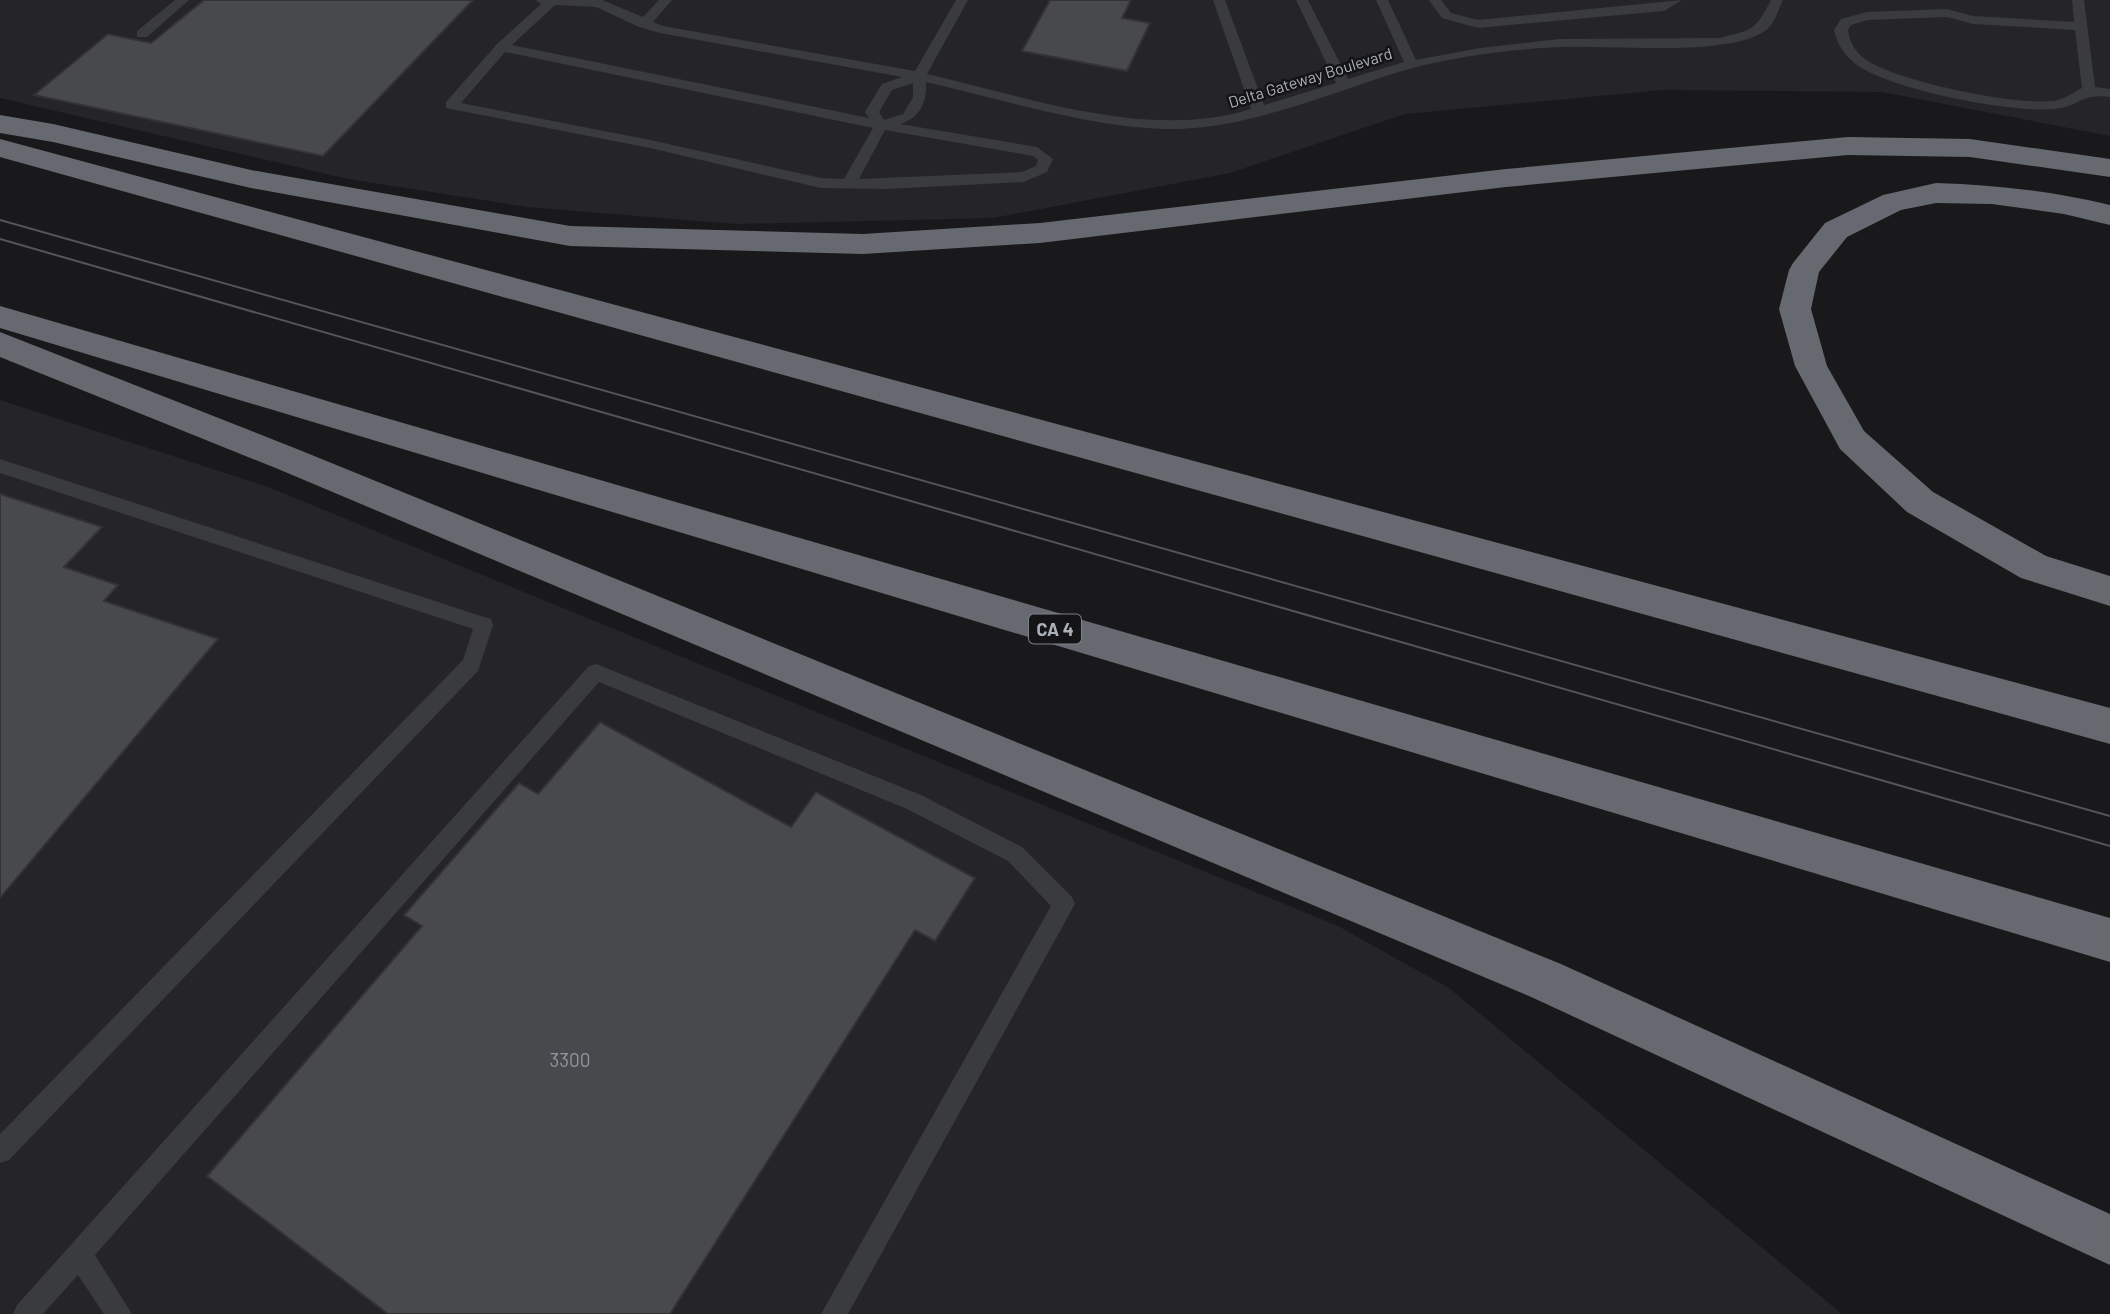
<svg xmlns="http://www.w3.org/2000/svg" width="2110" height="1314" viewBox="0 0 2110 1314" font-family="Barlow,sans-serif">
	<rect width="100%" height="100%" fill="#19191b"/>
	<g fill="#252528">
		<path d="M0 0H2110V136L1882 92 1663 90 1405 114 1230 173 993 218 736 224 527 207 348 179 0 98Z"/>
		<path d="M0 400 268 487 1338 926 1449 988 1842 1314H0Z"/>
	</g>
	<g fill="#48494d" stroke="#333337" stroke-width="2">
		<path d="M204 0H473L323 156 34 95 108 34 151 43Z"/>
		<path d="M1050 0H1131L1122 18 1150 23 1127 71 1022 51Z"/>
		<path d="M0 494 102 527 64 567 118 585 104 601 218 639 0 898Z"/>
		<path d="M600 722 791 827 816 792 975 878 935 941 915 930 670 1314H388L207 1176 422 926 404 915 519 783 538 794Z"/>
	</g>
	<g fill="none" stroke-linecap="round" stroke-linejoin="round">
		<g fill="#3a3b3f" fill-rule="evenodd">
			<path d="M175 0H189L147 37H137V31Z"/>
			<path d="M535 0H602L643 17 659 0H672L653 22 663 26 915 71 956 0H968L927 74C1029 97 1148 141 1251 109L1213 0H1225L1264 105 1336 83 1296 0H1308L1348 79 1404 62 1376 0H1388L1416 60 1480 48 1560 39 1719 38C1752 30 1755 31 1771 0H1783C1778 10 1774 25 1765 31 1728 57 1610 45 1561 47 1510 49 1448 57 1399 72 1331 93 1251 127 1180 129 1100 131 1005 100 926 82 927 102 920 118 900 124L1037 147 1053 159 1047 172 1024 182 887 189 821 188 650 148 446 108V102L497 44 541 4ZM555 5 596 7 639 27 660 33 902 77 882 84 865 112 869 118 512 45ZM505 52 873 128 844 179 821 178 650 140 461 103ZM913 83V97L903 114 884 120 879 112 892 90ZM885 130 1033 156 1038 160 1036 166 1022 172 859 179Z"/>
			<path d="M1429 0H1441L1451 13 1478 20 1682 0 1664 11 1478 28 1442 18Z"/>
			<path d="M2072 0H2084L2095 87 2110 89V97C2080 93 2080 107 2054 109 2011 113 1892 90 1857 65 1845 56 1837 45 1834 30L1841 19 1867 12 1947 9 1973 16 2074 22ZM1947 17 1973 24 2075 30 2082 88C2074 92 2066 98 2058 100 2022 108 1898 81 1868 61 1856 53 1850 44 1848 30L1851 25 1868 20Z"/>
			<path d="M0 459 484 617 491 619 493 625 478 671 9 1160 0 1163V1134L463 660 473 629 0 473Z"/>
			<path d="M596 664 921 795 1022 847 1072 897 1075 904 848 1314H821L1051 906 1008 861 907 809 599 682 95 1255 132 1314H104L78 1275 43 1314H13L17 1305 589 666Z"/>
		</g>
		<g fill="#676970" fill-rule="evenodd">
			<path d="M0 115 53 124 251 170 570 226 863 234 1040 223 1506 169 1848 137 1970 139 2110 159V177L1970 157 1848 155 1506 187 1040 243 863 254 570 246 251 188 53 142 0 133Z"/>
			<path d="M0 139 2110 708V744L0 157Z"/>
			<path d="M1936 183C1996 185 2052 191 2110 205V225L2064 214 1992 204 1936 203 1901 210 1847 237 1819 272 1811 309 1827 366 1864 431 1933 492 2046 556 2110 576V606L2021 578 1907 512 1840 449 1795 366 1779 309 1789 270 1793 263 1825 223 1883 195Z"/>
			<path d="M0 306 2110 918V962L0 328Z"/>
			<path d="M0 332 302 451 1561 964 2110 1214V1265L1529 996 278 469 0 357Z"/>
		</g>
		<g stroke="#53555a" stroke-width="2">
			<path d="M0 220 2110 816"/>
			<path d="M0 239 2110 846"/>
		</g>
	</g>
	<g text-anchor="middle" dominant-baseline="central" stroke-width="5" stroke-linejoin="round" paint-order="stroke">
		<g font-size="16" fill="#acb0b9" stroke="#141416">
			<text transform="translate(1310 77) rotate(-17)">Delta Gateway Boulevard</text>
		</g>
		<rect fill="#141416" stroke="#7e8188" stroke-width="2" x="1029" y="614.5" width="52" height="29" rx="5"/>
		<g font-size="18" font-weight="bold" fill="#acb0b9">
			<text x="1055" y="629">CA 4</text>
		</g>
		<g font-size="19" fill="#93969e">
			<text x="570" y="1059">3300</text>
		</g>
	</g>
</svg>
